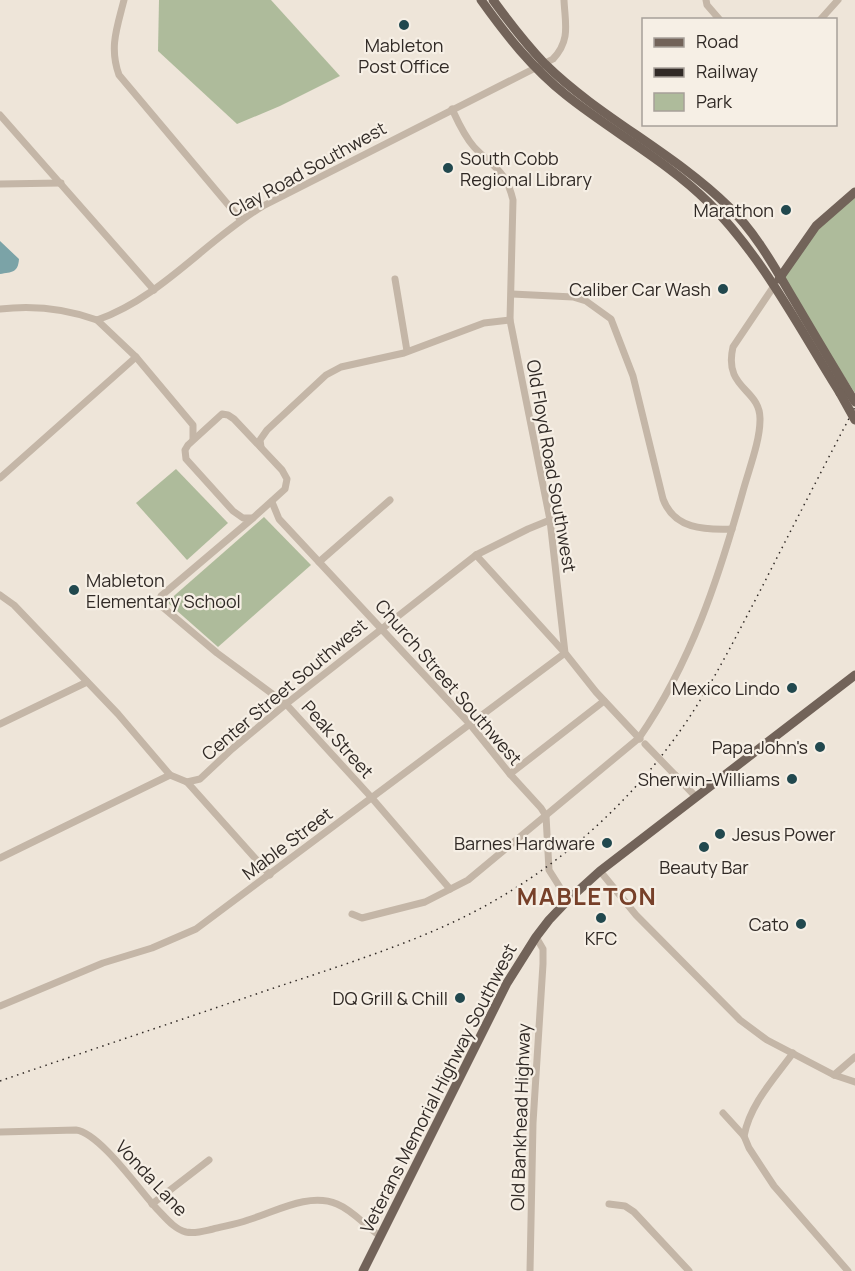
<svg xmlns="http://www.w3.org/2000/svg" width="855" height="1271" viewBox="0 0 855 1271" font-family="Manrope,sans-serif">
	<rect width="100%" height="100%" fill="#eee5d9"/>
	<g fill="#aebb9b">
		<path d="M159 0H271L340 76 280 106 237 124 158 51Z"/>
		<path d="M855 192V393L780 278 792 256Z"/>
		<path d="M176 469 228 523 187 560 136 503Z"/>
		<path d="M264 517 311 565 218 647 167 602Z"/>
	</g>
	<path fill="#7ba3a7" d="M0 241 19 259C18 273 12 272 0 274Z"/>
	<g fill="none" stroke-linecap="round" stroke-linejoin="round">
		<g stroke="#c4b6a7" stroke-width="7">
			<path d="M124 0C117 28 109 47 119 75L241 220"/>
			<path d="M706 0 707 5 720 20"/>
			<path d="M820 20 838 0"/>
			<path d="M452 109C458 122 464 136 474 147 493 167 506 170 513 200L510 320 550 520 565 653 596 692 640 739"/>
			<path d="M0 115 154 290"/>
			<path d="M0 184 61 183"/>
			<path d="M395 279 407 351"/>
			<path d="M512 294 573 297 586 301 611 319 633 376 663 499C674 529 704 530 732 529"/>
			<path d="M0 309C34 305 64 308 97 320 162 297 205 241 263 206L553 59C571 40 565 23 564 0"/>
			<path d="M97 320 136 357 193 425V439"/>
			<path d="M222 414 228 415 234 419 282 470 287 479 285 489 253 518H243L233 511 186 459 185 450 188 445Z"/>
			<path d="M261 447 260 440 267 430 326 375 341 367 404 353 484 323 510 320"/>
			<path d="M0 478 136 357"/>
			<path d="M272 502 279 519 469 723 510 774 541 808 546 816 549 870 568 900"/>
			<path d="M253 518 161 596 159 604 217 653 286 704 371 797 450 889"/>
			<path d="M319 562 390 500"/>
			<path d="M0 595 14 605 118 714 170 775 187 782 270 875"/>
			<path d="M0 724 87 682"/>
			<path d="M510 774 604 701"/>
			<path d="M676 776 696 797"/>
			<path d="M187 782 200 779 232 749 286 704 476 555 528 529 550 520"/>
			<path d="M0 858 170 775"/>
			<path d="M600 871 636 915 740 1020 767 1040 834 1075 855 1082"/>
			<path d="M352 914 362 918 425 902 468 880 639 738C691 663 719 577 743 491 749 469 760 441 760 420 761 388 723 390 733 347L774 286"/>
			<path d="M0 1006 103 963 152 948 196 929 565 653 476 555"/>
			<path d="M834 1075 855 1057"/>
			<path d="M723 1113 744 1136 749 1148 774 1186 848 1271"/>
			<path d="M0 1132 76 1130C100 1133 140 1191 157 1209 165 1217 174 1229 186 1232 195 1234 204 1231 213 1229 225 1226 237 1224 248 1220 275 1212 309 1192 337 1204 354 1211 365 1226 380 1236"/>
			<path d="M744 1136C750 1104 774 1079 793 1053"/>
			<path d="M152 1204 209 1160"/>
			<path d="M609 1204 625 1206 634 1212 689 1271"/>
			<path d="M530 1271 533 1123 543 964V949L536 937"/>
		</g>
		<g stroke="#726359" stroke-width="9">
			<path d="M481 0C506 35 532 68 566 95 611 131 668 162 708 202 763 257 799 328 840 393"/>
			<path d="M493 0C509 22 526 44 545 64 600 118 673 152 729 207 756 233 775 268 794 300 814 334 834 368 855 402"/>
			<path d="M779 279 816 226 855 192"/>
			<path d="M363 1271 507 983 536 937 549 920 568 900 600 871 855 675"/>
		</g>
		<path stroke="#312a26" stroke-width="1.5" stroke-dasharray="1.5 4.5" stroke-linecap="butt" d="M0 1081C87 1051 175 1022 262 992 324 971 387 952 447 925 533 886 609 825 666 750 704 701 731 646 760 591 791 530 823 468 855 407"/>
		<path stroke="#c4b6a7" stroke-width="7" d="M645 744 676 776"/>
		<path stroke="#726359" stroke-width="9" d="M840 393 855 420"/>
	</g>
	<g fill="#21484e" stroke="#f6efe5" stroke-width="2">
		<circle cx="404" cy="25" r="6"/>
		<circle cx="448" cy="168" r="6"/>
		<circle cx="786" cy="210" r="6"/>
		<circle cx="723" cy="289" r="6"/>
		<circle cx="74" cy="590" r="6"/>
		<circle cx="792" cy="688" r="6"/>
		<circle cx="820" cy="747" r="6"/>
		<circle cx="792" cy="779" r="6"/>
		<circle cx="720" cy="834" r="6"/>
		<circle cx="607" cy="843" r="6"/>
		<circle cx="704" cy="847" r="6"/>
		<circle cx="601" cy="918" r="6"/>
		<circle cx="801" cy="924" r="6"/>
		<circle cx="460" cy="998" r="6"/>
	</g>
	<g text-anchor="middle" dominant-baseline="central" stroke-width="4.5" stroke-linejoin="round" paint-order="stroke">
		<g font-size="18" fill="#312a26" stroke="#f6efe5" text-anchor="end">
			<text x="404" y="45" text-anchor="middle">Mableton<tspan x="404" dy="21">Post Office</tspan></text>
			<text x="460" y="158" text-anchor="start">South Cobb<tspan x="460" dy="21">Regional Library</tspan></text>
			<text x="774" y="210">Marathon</text>
			<text x="711" y="289">Caliber Car Wash</text>
			<text x="86" y="580" text-anchor="start">Mableton<tspan x="86" dy="21">Elementary School</tspan></text>
			<text x="780" y="688">Mexico Lindo</text>
			<text x="808" y="747">Papa John's</text>
			<text x="780" y="779">Sherwin-Williams</text>
			<text x="732" y="834" text-anchor="start">Jesus Power</text>
			<text x="595" y="843">Barnes Hardware</text>
			<text x="704" y="867" text-anchor="middle">Beauty Bar</text>
			<text x="789" y="924">Cato</text>
			<text x="601" y="938" text-anchor="middle">KFC</text>
			<text x="448" y="998">DQ Grill &amp; Chill</text>
		</g>
		<g font-size="18" fill="#312a26" stroke="#f6efe5">
			<text transform="translate(307 169) rotate(-29)">Clay Road Southwest</text>
			<text transform="translate(552 466) rotate(80)">Old Floyd Road Southwest</text>
			<text transform="translate(449 682) rotate(49)">Church Street Southwest</text>
			<text transform="translate(284 689) rotate(-40)">Center Street Southwest</text>
			<text transform="translate(338 739) rotate(48)">Peak Street</text>
			<text transform="translate(287 843) rotate(-37)">Mable Street</text>
			<text transform="translate(438 1088) rotate(-63)">Veterans Memorial Highway Southwest</text>
			<text transform="translate(520 1117) rotate(-88)">Old Bankhead Highway</text>
			<text transform="translate(152 1178) rotate(47)">Vonda Lane</text>
		</g>
		<g font-size="24" font-weight="bold" letter-spacing="1.5" fill="#774029" stroke="#f6efe5">
			<text x="587" y="895">MABLETON</text>
		</g>
	</g>
	<rect x="642" y="18" width="195" height="108" fill="#f6efe5" stroke="#a7a099" stroke-width="1.5"/>
	<rect x="654" y="38" width="30" height="9" fill="#726359" stroke="#a7a099" stroke-width="1.5"/>
	<text x="696" y="48" font-size="18" fill="#312a26">Road</text>
	<rect x="654" y="68" width="30" height="9" fill="#312a26" stroke="#a7a099" stroke-width="1.5"/>
	<text x="696" y="78" font-size="18" fill="#312a26">Railway</text>
	<rect x="654" y="93" width="30" height="18" fill="#aebb9b" stroke="#a7a099" stroke-width="1.5"/>
	<text x="696" y="108" font-size="18" fill="#312a26">Park</text>
</svg>
